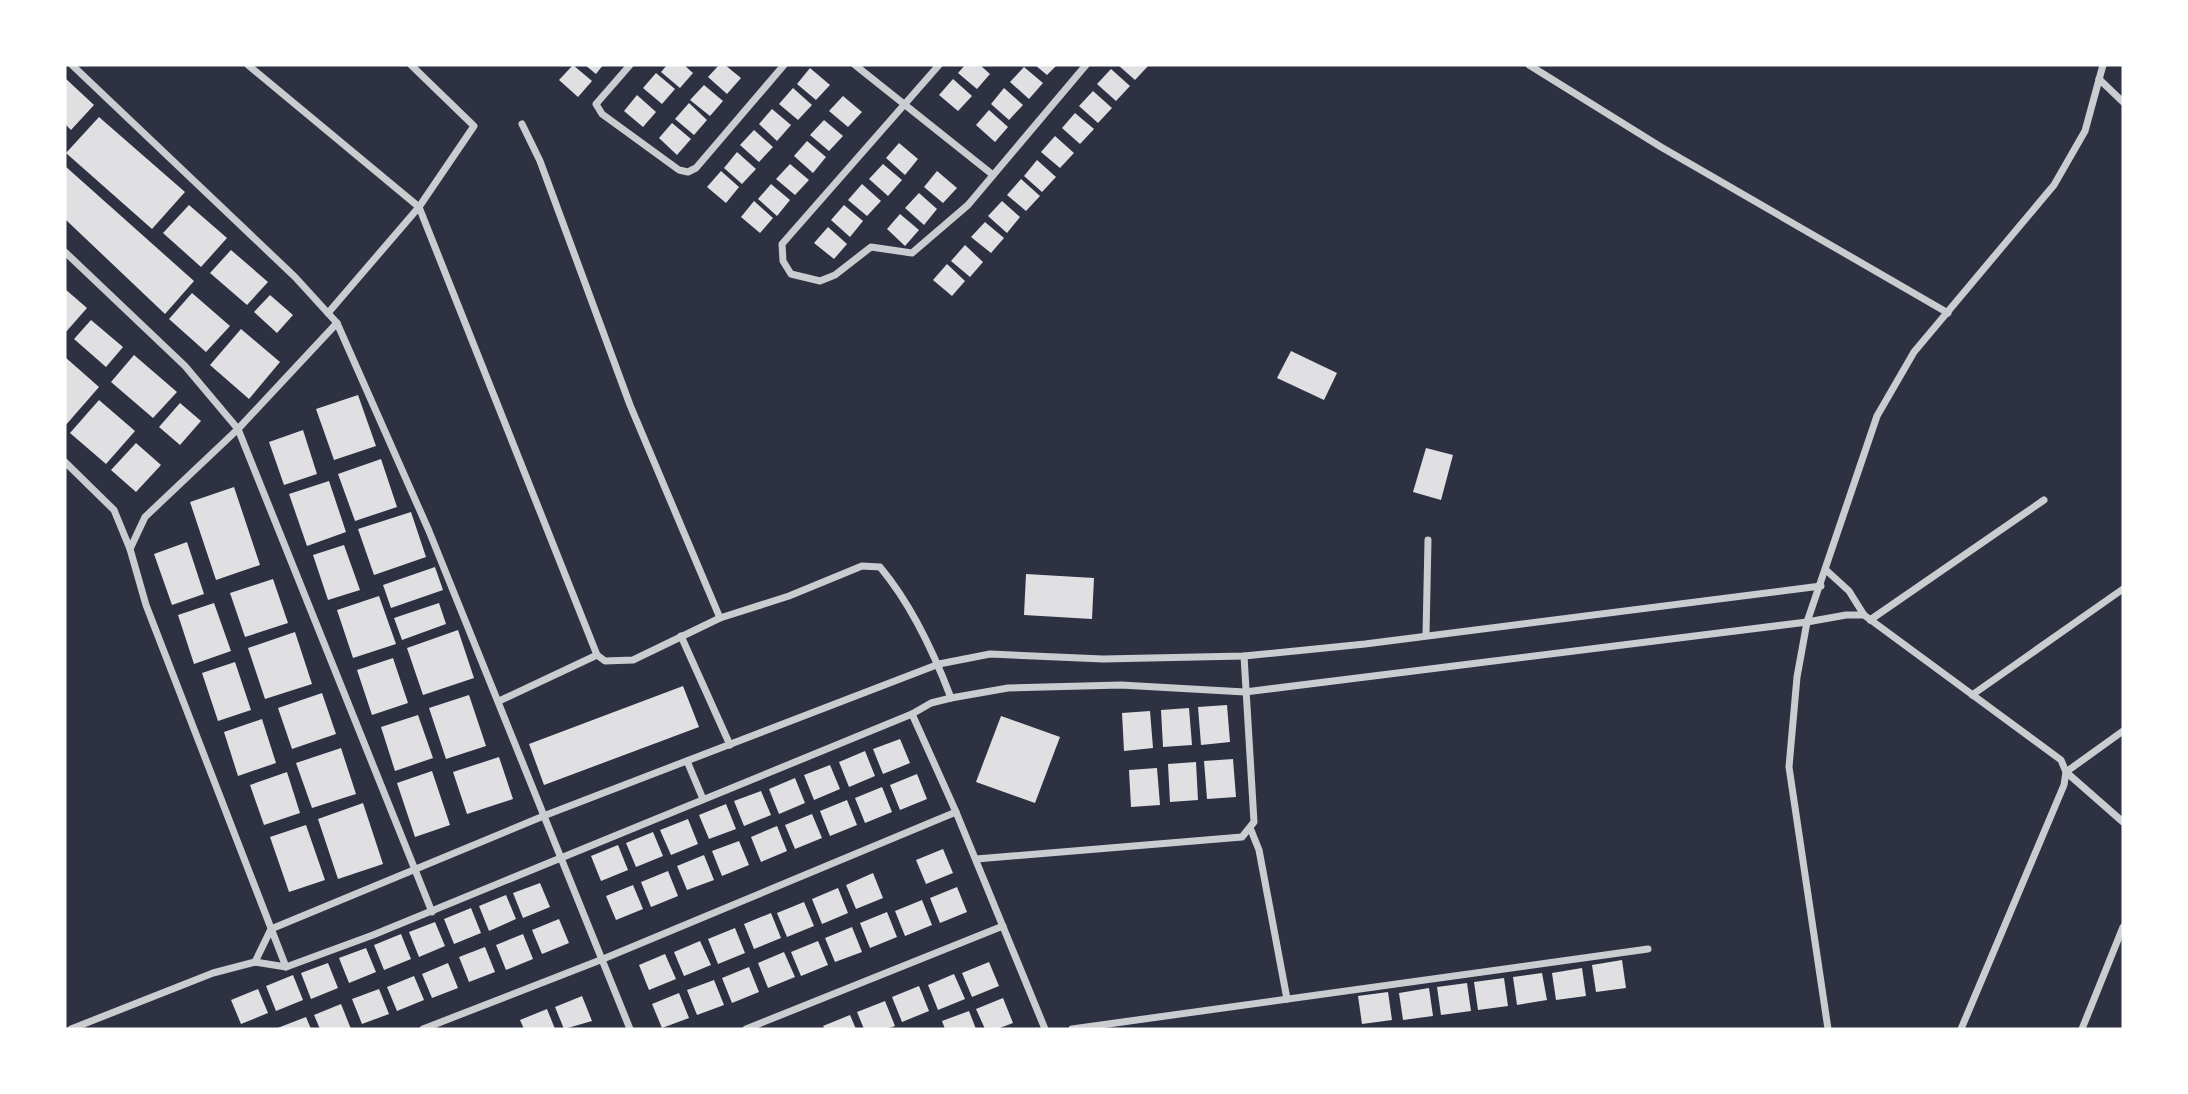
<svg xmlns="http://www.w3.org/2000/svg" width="2188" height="1094" viewBox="0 0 2188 1094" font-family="Inter,sans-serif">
	<rect width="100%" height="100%" fill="#2d3142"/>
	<g fill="#e0e0e3">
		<path d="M573 65 592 81 578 97 559 80Z"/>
		<path d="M585 65H603L596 74Z"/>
		<path d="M667 65H684L693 73 680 88 661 72Z"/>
		<path d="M719 65H725L741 78 727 94 708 77Z"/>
		<path d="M965 65H980L990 74 977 89 958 73Z"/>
		<path d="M1035 65H1057L1047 75Z"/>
		<path d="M1118 65H1149L1135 80Z"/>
		<path d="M1024 67 1043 83 1029 99 1010 82Z"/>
		<path d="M810 68 830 85 816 100 797 84Z"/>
		<path d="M1111 69 1130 86 1116 101 1097 84Z"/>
		<path d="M656 73 675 89 662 104 643 88Z"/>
		<path d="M65 78 94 105 71 130 65 124Z"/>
		<path d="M953 79 972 96 958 111 939 95Z"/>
		<path d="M704 85 723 101 710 116 690 100Z"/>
		<path d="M793 88 812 105 798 120 779 104Z"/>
		<path d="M1004 88 1023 105 1009 120 991 104Z"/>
		<path d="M1093 91 1112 108 1098 123 1079 106Z"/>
		<path d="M637 95 656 112 643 127 624 111Z"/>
		<path d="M843 96 862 112 848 127 829 111Z"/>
		<path d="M689 103 707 120 694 135 675 119Z"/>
		<path d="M772 109 791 125 777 141 759 124Z"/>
		<path d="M989 110 1008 127 995 142 976 125Z"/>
		<path d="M1075 113 1094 129 1080 144 1062 128Z"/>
		<path d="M99 117 185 192 152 229 66 153Z"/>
		<path d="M824 120 843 136 829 151 810 135Z"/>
		<path d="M672 123 691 139 677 155 659 138Z"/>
		<path d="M754 130 773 147 759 162 740 145Z"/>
		<path d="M1055 136 1074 153 1060 168 1041 152Z"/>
		<path d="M807 141 826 157 813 173 794 156Z"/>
		<path d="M899 143 918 159 905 175 886 158Z"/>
		<path d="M737 152 756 169 742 184 724 168Z"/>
		<path d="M1037 160 1056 177 1042 192 1024 176Z"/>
		<path d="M790 164 809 180 795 195 776 179Z"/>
		<path d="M883 164 902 180 888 196 869 179Z"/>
		<path d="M65 166 194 281 165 314 65 219Z"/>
		<path d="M721 171 739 187 726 203 707 187Z"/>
		<path d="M937 171 957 188 943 203 924 187Z"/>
		<path d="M1021 179 1040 196 1026 211 1007 195Z"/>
		<path d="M771 184 790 200 777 216 758 199Z"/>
		<path d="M862 184 881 201 867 216 848 200Z"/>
		<path d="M919 193 937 209 924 225 905 208Z"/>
		<path d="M754 201 773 218 760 233 741 217Z"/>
		<path d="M1002 201 1020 217 1007 233 988 216Z"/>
		<path d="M189 205 227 238 201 267 163 233Z"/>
		<path d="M844 205 863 221 850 237 831 220Z"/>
		<path d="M900 214 919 230 905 246 887 229Z"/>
		<path d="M985 222 1004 238 991 253 971 237Z"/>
		<path d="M828 227 847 244 834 259 814 243Z"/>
		<path d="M965 245 983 262 970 277 951 261Z"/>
		<path d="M231 250 268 282 247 305 210 273Z"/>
		<path d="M947 264 965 281 952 296 933 280Z"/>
		<path d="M65 289 87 308 65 333Z"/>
		<path d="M192 293 230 326 206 352 169 319Z"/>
		<path d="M270 295 293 315 277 333 254 312Z"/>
		<path d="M91 320 123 347 106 367 74 339Z"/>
		<path d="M241 329 280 362 249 399 210 365Z"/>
		<path d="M1291 351 1337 373 1324 400 1277 378Z"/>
		<path d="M134 355 177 392 153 418 111 382Z"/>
		<path d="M65 357 99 387 65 426Z"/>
		<path d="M358 395 376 446 334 460 316 409Z"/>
		<path d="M99 400 135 431 106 464 70 433Z"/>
		<path d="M180 403 201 421 180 445 159 427Z"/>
		<path d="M303 430 317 474 284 485 269 442Z"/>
		<path d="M136 443 161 465 136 492 111 470Z"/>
		<path d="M1426 448 1453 455 1441 500 1413 492Z"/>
		<path d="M381 459 397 507 355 521 338 474Z"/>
		<path d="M329 481 346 532 307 546 289 494Z"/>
		<path d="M234 487 260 565 216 580 190 502Z"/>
		<path d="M411 512 426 557 374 575 358 529Z"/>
		<path d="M187 542 204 594 172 605 154 554Z"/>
		<path d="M344 545 360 590 328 600 313 555Z"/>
		<path d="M435 567 443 590 391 608 383 585Z"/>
		<path d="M1026 574 1094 578 1092 619 1024 615Z"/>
		<path d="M273 579 288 623 245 637 230 593Z"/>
		<path d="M379 596 396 644 353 658 337 610Z"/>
		<path d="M214 603 231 651 194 664 178 615Z"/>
		<path d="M439 603 446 624 402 640 394 618Z"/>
		<path d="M458 630 474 678 423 695 407 648Z"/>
		<path d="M295 632 312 684 265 699 248 648Z"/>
		<path d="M393 658 408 703 372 715 357 670Z"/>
		<path d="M235 662 251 710 218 721 202 673Z"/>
		<path d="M683 686 699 727 544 785 529 744Z"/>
		<path d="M322 693 336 734 292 749 278 708Z"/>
		<path d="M469 695 486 746 446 759 429 708Z"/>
		<path d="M1227 705 1230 742 1201 745 1198 707Z"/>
		<path d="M1189 708 1192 745 1163 747 1161 710Z"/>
		<path d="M1150 711 1153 748 1124 751 1122 713Z"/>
		<path d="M418 715 433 758 395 771 381 727Z"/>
		<path d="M1001 716 1060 737 1035 803 976 782Z"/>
		<path d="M262 719 276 763 238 776 224 732Z"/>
		<path d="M900 739 910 763 883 774 873 749Z"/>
		<path d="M341 748 356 794 312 808 296 763Z"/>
		<path d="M865 751 875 776 849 787 839 762Z"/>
		<path d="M499 757 513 799 467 814 453 772Z"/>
		<path d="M1233 759 1236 797 1207 799 1204 761Z"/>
		<path d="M1196 762 1198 800 1170 802 1168 764Z"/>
		<path d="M830 765 840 789 814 800 804 775Z"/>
		<path d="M1157 768 1160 805 1131 807 1129 770Z"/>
		<path d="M432 771 450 825 415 837 397 783Z"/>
		<path d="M287 772 300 813 264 825 250 785Z"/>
		<path d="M917 774 927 799 900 810 890 785Z"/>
		<path d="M795 778 805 803 779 814 769 789Z"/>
		<path d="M882 787 892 812 865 823 855 798Z"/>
		<path d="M761 791 771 815 744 826 734 801Z"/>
		<path d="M847 800 857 825 830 836 820 811Z"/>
		<path d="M363 803 383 864 338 879 318 819Z"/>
		<path d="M726 804 736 829 709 839 699 815Z"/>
		<path d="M812 814 822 838 795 849 785 825Z"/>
		<path d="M688 819 698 844 671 855 660 830Z"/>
		<path d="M306 825 325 880 289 892 270 837Z"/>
		<path d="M777 826 787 851 761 862 751 837Z"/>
		<path d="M653 832 663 856 636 867 626 843Z"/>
		<path d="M739 841 749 865 722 876 712 851Z"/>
		<path d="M618 845 628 870 601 881 591 856Z"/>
		<path d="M943 849 953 873 926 884 916 860Z"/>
		<path d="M704 855 714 880 687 890 677 866Z"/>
		<path d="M668 871 678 896 651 907 641 882Z"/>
		<path d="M873 873 883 898 856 909 846 885Z"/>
		<path d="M540 883 550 907 523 918 513 893Z"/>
		<path d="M633 885 643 909 616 920 606 896Z"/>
		<path d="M957 887 967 912 940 923 930 898Z"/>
		<path d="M838 888 848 913 822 924 812 899Z"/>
		<path d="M506 895 516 919 489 931 479 906Z"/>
		<path d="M922 900 932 925 905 936 895 911Z"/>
		<path d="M804 902 814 926 787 937 777 913Z"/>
		<path d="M471 908 481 933 454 944 444 919Z"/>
		<path d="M887 912 897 937 870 948 860 923Z"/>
		<path d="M771 913 781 938 754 949 744 924Z"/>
		<path d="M559 919 569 943 542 954 532 930Z"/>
		<path d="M435 922 445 946 419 957 409 932Z"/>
		<path d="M852 927 862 952 835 962 825 938Z"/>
		<path d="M735 928 745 953 718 964 708 939Z"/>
		<path d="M401 934 411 959 384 970 374 945Z"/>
		<path d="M523 934 533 959 506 970 496 945Z"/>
		<path d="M700 941 711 965 684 976 674 952Z"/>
		<path d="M818 941 828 965 801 976 791 952Z"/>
		<path d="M485 947 495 972 469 982 459 957Z"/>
		<path d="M366 948 376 972 349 983 339 958Z"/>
		<path d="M784 952 795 977 768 988 758 963Z"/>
		<path d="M665 954 676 979 649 990 639 965Z"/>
		<path d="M1622 960 1626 988 1596 992 1592 965Z"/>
		<path d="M989 962 999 986 972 997 962 973Z"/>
		<path d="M328 963 338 988 311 999 301 973Z"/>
		<path d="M448 963 458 988 432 998 422 974Z"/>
		<path d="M749 967 759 992 732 1003 722 978Z"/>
		<path d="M1582 968 1586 996 1556 1000 1552 973Z"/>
		<path d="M1542 973 1547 1000 1517 1005 1513 977Z"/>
		<path d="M954 974 965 999 938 1010 928 985Z"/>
		<path d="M293 975 303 1000 276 1011 266 986Z"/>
		<path d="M414 976 424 1000 397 1011 387 987Z"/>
		<path d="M1504 978 1508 1006 1478 1010 1474 982Z"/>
		<path d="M714 980 724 1005 697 1015 687 990Z"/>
		<path d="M1467 983 1471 1011 1441 1015 1437 987Z"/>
		<path d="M919 986 929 1011 902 1022 892 997Z"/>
		<path d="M1429 988 1433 1016 1403 1020 1399 993Z"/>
		<path d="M258 989 268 1013 241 1024 231 1000Z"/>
		<path d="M379 989 389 1014 362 1024 352 999Z"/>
		<path d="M1388 992 1392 1020 1362 1024 1358 996Z"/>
		<path d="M679 993 689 1018 662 1028 652 1004Z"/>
		<path d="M582 996 592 1021 564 1029 555 1007Z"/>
		<path d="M1003 998 1013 1023 997 1029H985L976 1009Z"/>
		<path d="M885 1001 895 1026 886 1029H864L857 1012Z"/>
		<path d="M341 1004 351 1029H320L314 1015Z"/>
		<path d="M547 1009 555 1029H524L520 1020Z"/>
		<path d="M969 1011 976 1029H945L942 1021Z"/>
		<path d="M850 1015 856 1029H825L823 1026Z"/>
		<path d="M306 1017 311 1029H275Z"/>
	</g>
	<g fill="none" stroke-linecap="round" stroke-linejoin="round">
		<g stroke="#caccd0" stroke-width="7">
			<path d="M72 65 295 277 337 323 429 531 630 1029"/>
			<path d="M248 65 419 207 597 655 605 661 633 660 720 618 789 596 862 566 880 567C911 604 934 653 951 698"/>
			<path d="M630 65 596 104 602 114 679 170 688 172 696 168 784 65"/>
			<path d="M855 65 993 175"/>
			<path d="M939 65 782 244 783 261 791 274 820 281 835 275 871 247 912 253 968 205 1086 65"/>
			<path d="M1529 65 1661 147 1948 313"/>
			<path d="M2099 79 2123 102"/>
			<path d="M522 124 540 161 630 405 720 618"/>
			<path d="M65 252 185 366 238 429 145 517 130 549 146 605 286 967"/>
			<path d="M328 313 419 207 474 126 411 65"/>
			<path d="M337 323 238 429 432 912"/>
			<path d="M65 462 114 510 130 549"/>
			<path d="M1826 570 1849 591 1864 615"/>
			<path d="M1870 620 2044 500"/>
			<path d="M1426 635 1428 540"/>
			<path d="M681 636 730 745"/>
			<path d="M1972 695 2123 589"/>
			<path d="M499 701 597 655"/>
			<path d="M912 714 956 812 1045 1029"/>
			<path d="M2123 731 2066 772 2123 822"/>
			<path d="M687 761 703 799"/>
			<path d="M1251 830 1259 850 1287 999"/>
			<path d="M976 859 1242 837 1254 822 1244 656"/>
			<path d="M255 962 271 929 546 815 939 664 990 654 1103 659 1244 656 1365 644 1821 586"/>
			<path d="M71 1029 213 973 255 962 286 967 373 935 912 714 931 703 951 698 1008 688 1121 685 1245 692 1807 622 1846 615H1864L2061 760 2066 772 2064 785 1961 1029"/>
			<path d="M423 1029 603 959 956 812"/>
			<path d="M746 1029 1003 926"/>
			<path d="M1072 1029 1648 949"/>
			<path d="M1828 1029 1789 767 1797 677 1807 622 1877 416 1914 352 2054 185 2085 131 2103 65"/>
			<path d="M2082 1029 2123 927"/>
		</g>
	</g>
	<rect width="2188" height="1094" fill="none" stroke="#ffffff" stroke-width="133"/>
</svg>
